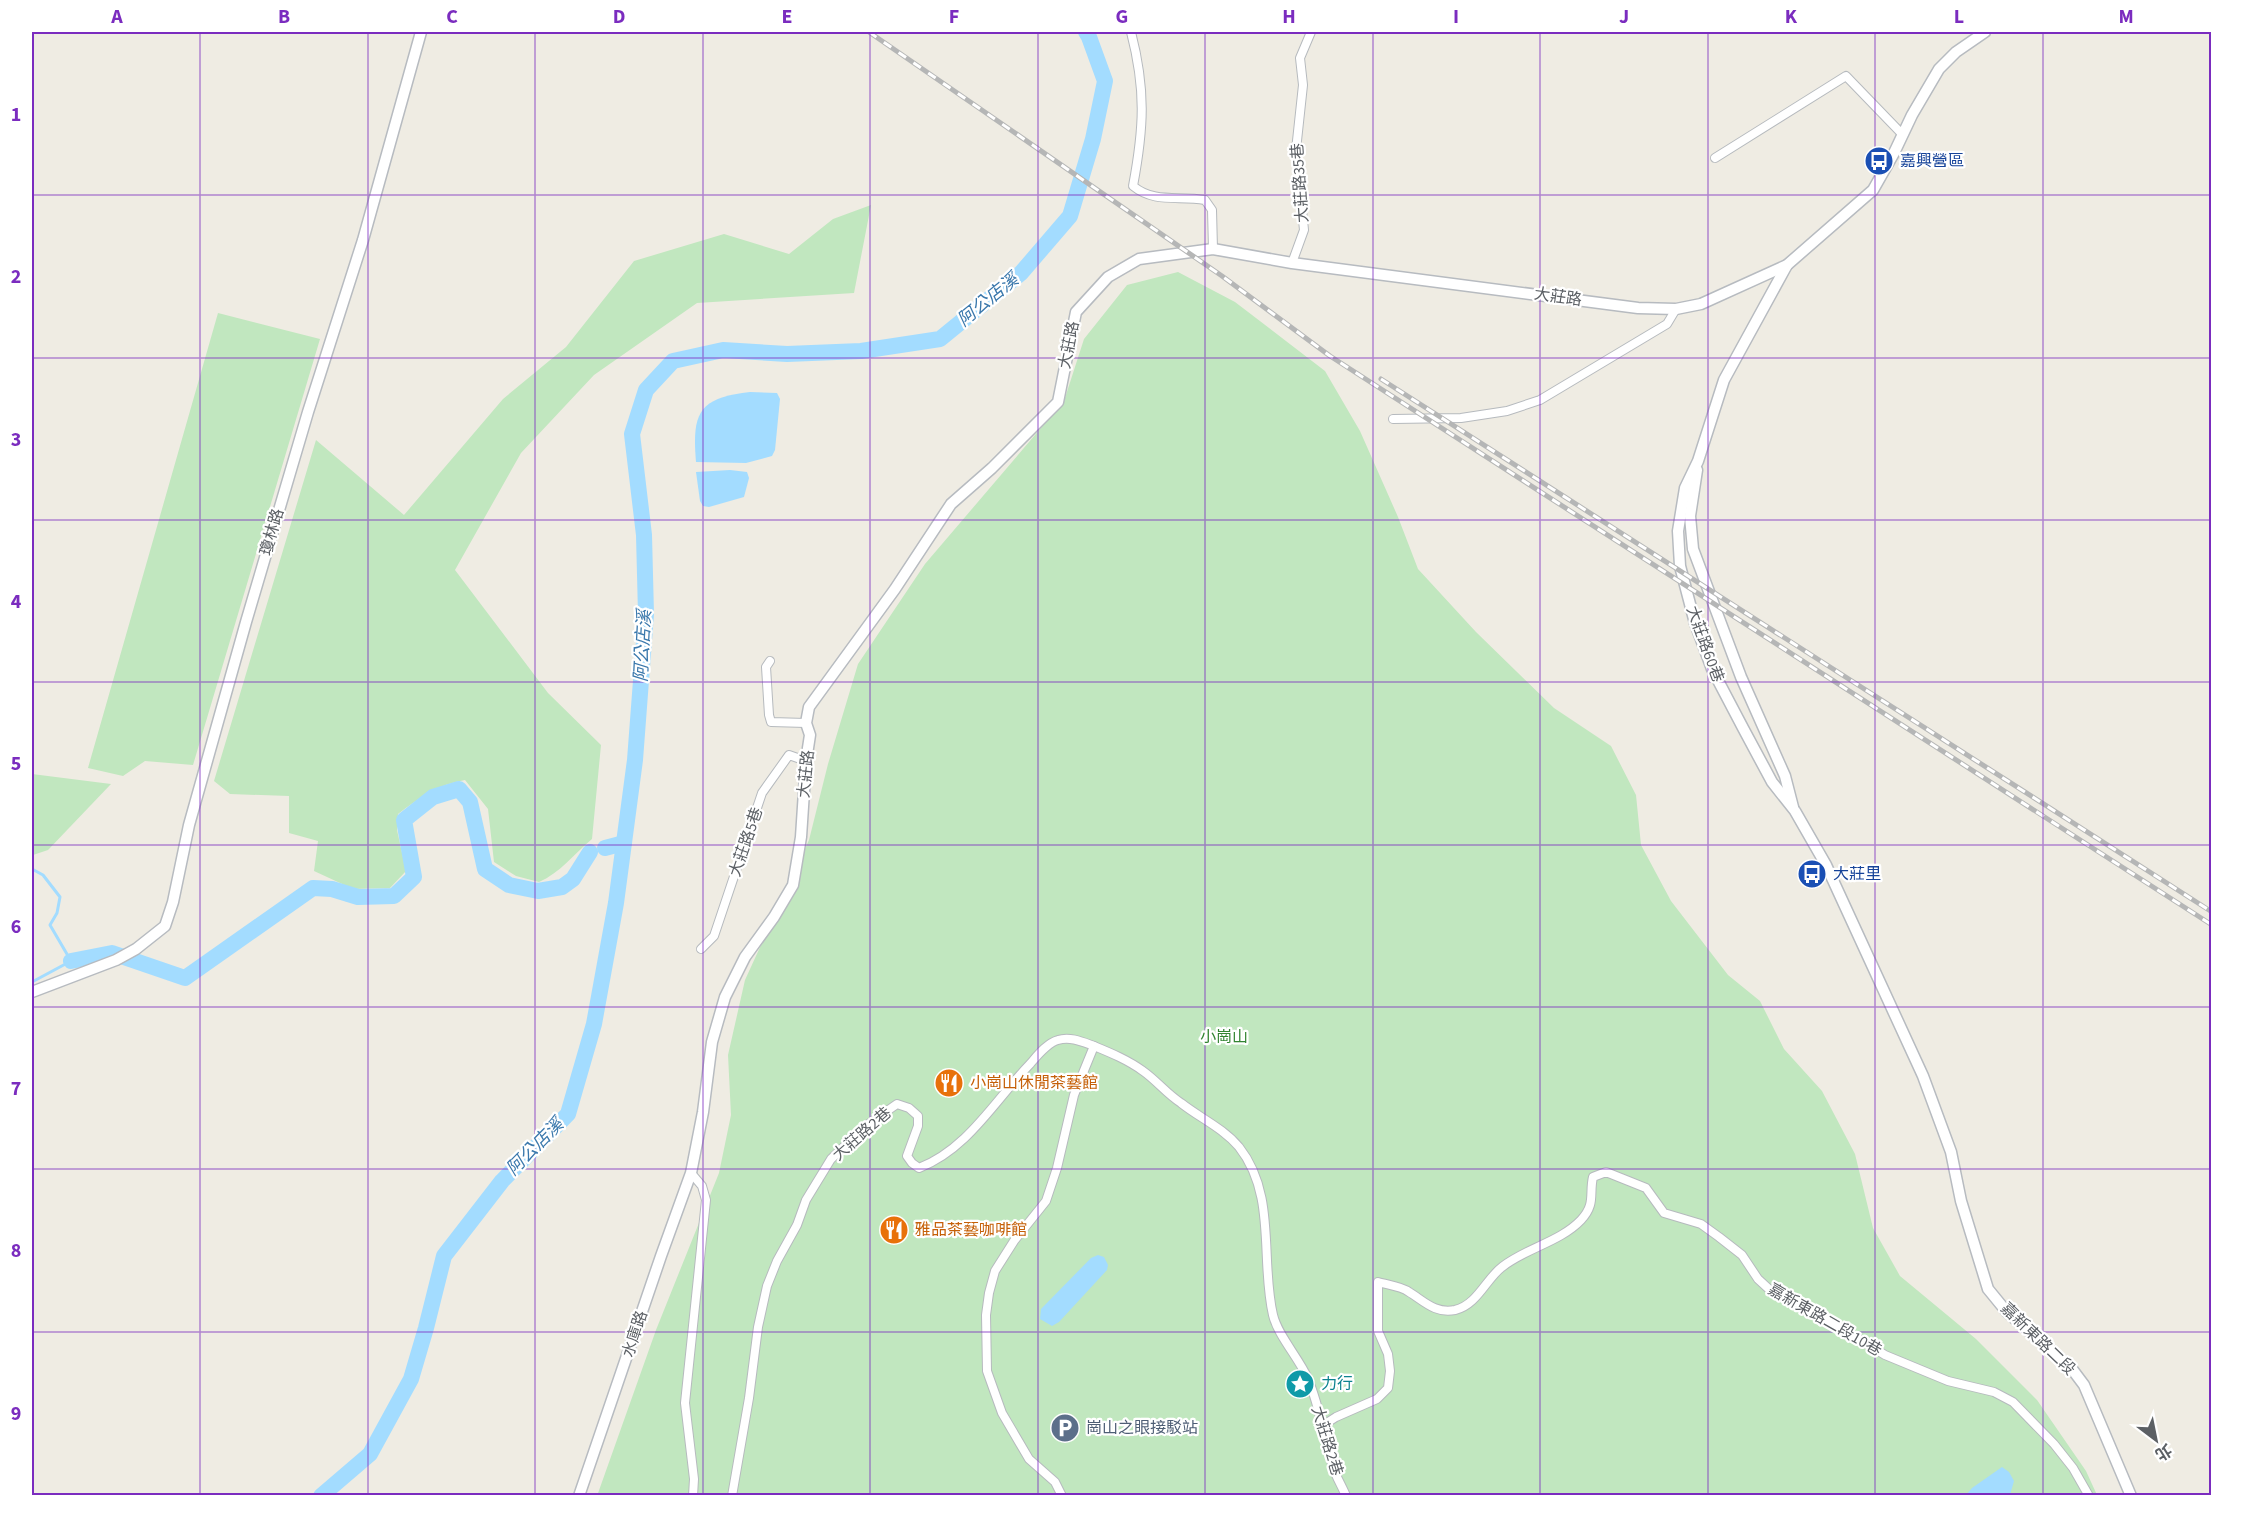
<svg xmlns="http://www.w3.org/2000/svg" width="2243" height="1527" viewBox="0 0 2243 1527" font-family="'Source Sans 3','Noto Sans TC',sans-serif">
	<rect width="100%" height="100%" fill="#efece3"/>
	<g fill="#c1e7bf">
		<path d="M871 205 854 293 697 303 594 375 521 453 455 570 548 693 601 745 592 839C574 854 560 873 539 882L516 876 494 862 488 809 465 780C439 784 419 798 398 814L397 830 406 871 390 888 353 889 314 871 318 841 289 833V796L230 794 214 781 316 440 404 515 503 399 566 347 634 261 724 234 789 254 833 219Z"/>
		<path d="M1178 272 1235 302 1325 371 1360 431 1398 517 1418 569 1476 632 1554 708 1611 746 1636 795 1641 845 1671 901 1728 975 1760 1001 1784 1049 1822 1091 1855 1154 1873 1228 1900 1276 1976 1339 2037 1400 2086 1471 2097 1495 597 1496 656 1330 719 1173 731 1115 728 1055 745 980 809 840 828 764 858 664 925 564 1064 401 1084 339 1127 285Z"/>
		<path d="M218 313 320 339 193 765 145 761 123 776 88 768Z"/>
		<path d="M32 774 111 784 48 850 33 855Z"/>
	</g>
	<g fill="#a3dcff">
		<path d="M750 392 777 393 780 399 775 450 772 456 746 463 696 462C692 413 698 398 750 392Z"/>
		<path d="M730 470 747 472 749 478 744 497 709 507 703 506 700 501 696 472Z"/>
		<path d="M1098 1255 1104 1257 1108 1265 1107 1270 1059 1322 1052 1326 1040 1319 1041 1309 1091 1258Z"/>
		<path d="M2002 1467 2009 1472 2014 1481 2010 1495H1966L1972 1488Z"/>
	</g>
	<g fill="none" stroke-linecap="round" stroke-linejoin="round">
		<path stroke="#a3dcff" stroke-width="3" d="M32 869 43 875 60 897 57 913 50 925 71 961 32 982"/>
		<g stroke="#a3dcff" stroke-width="16">
			<path d="M605 848 624 843"/>
			<path d="M71 961 112 953 185 978 313 888 332 889 358 897 394 896 414 877 404 820 433 797 459 789 470 802 485 869 509 885 538 891 562 887 573 879 590 852"/>
			<path d="M321 1496 370 1454 411 1379 426 1328 444 1256 502 1181 568 1114 594 1024 616 903 635 760 646 614 644 535 632 434 646 390 673 361 723 350 787 354 861 351 940 339 1021 273 1070 216 1093 139 1105 81 1089 37 1086 32"/>
		</g>
		<g stroke="#b6babe" stroke-width="10">
			<g id="street">
				<path d="M1131 32C1146 90 1144 127 1133 186 1155 204 1179 195 1205 200L1212 210 1213 249"/>
				<path d="M1715 158 1846 76 1903 135"/>
				<path d="M1292 263 1304 230 1296 150 1303 85 1300 58 1311 32"/>
				<path d="M1393 419 1461 418 1507 411 1540 400 1667 324 1676 309"/>
				<path d="M770 661 766 667 769 715 771 722 806 723"/>
				<path d="M701 949 714 936 762 793 789 755 806 761"/>
				<path d="M1094 1046C1111 1053 1128 1060 1143 1071 1156 1080 1167 1094 1181 1103 1200 1118 1223 1128 1239 1147 1277 1195 1260 1260 1273 1315 1278 1336 1299 1358 1308 1379 1320 1407 1324 1438 1333 1467 1336 1477 1342 1486 1346 1496"/>
				<path d="M691 1173 702 1186 706 1200 685 1403 694 1479 693 1496"/>
				<path d="M1322 1426 1336 1417 1377 1399 1388 1388 1390 1371 1388 1354 1378 1331V1282C1388 1285 1401 1286 1409 1292 1424 1301 1435 1314 1455 1310 1477 1305 1486 1279 1502 1267 1526 1248 1560 1242 1581 1220 1596 1204 1589 1194 1593 1177L1606 1172 1646 1188 1664 1213 1701 1224 1719 1237 1742 1255 1758 1279 1771 1291 1803 1305 1885 1355 1948 1381 1994 1392 2013 1402 2054 1444 2073 1468 2089 1496"/>
				<path d="M732 1496 749 1398 758 1327 767 1286 777 1261 797 1225 806 1200 831 1159 867 1125 897 1104 909 1108 918 1116V1126L907 1156 912 1163 919 1168C968 1149 995 1100 1030 1064 1037 1056 1047 1043 1058 1040 1070 1036 1083 1042 1094 1046L1074 1095 1057 1168 1046 1201 1014 1241 995 1271 989 1293 986 1315 987 1371 1002 1413 1029 1459 1055 1482 1062 1496"/>
			</g>
		</g>
		<g stroke="#b7bbc0" stroke-width="13">
			<g id="secondary">
				<path d="M1787 265 1724 380 1698 461 1685 488 1678 531 1680 566 1695 623 1712 669 1743 728 1772 782 1795 811 1826 865 1923 1076 1951 1152 1961 1201 1988 1289 2006 1311 2072 1369 2084 1385 2131 1496"/>
				<path d="M1697 470 1690 516 1693 549 1741 677 1785 776 1793 807"/>
				<path d="M32 992 116 960 136 949 165 926 173 902 189 825 246 622 308 412 363 240 421 32"/>
				<path d="M579 1496 661 1256 691 1173 703 1112 712 1042 725 997 745 957 774 917 793 885 801 837 806 761 810 735 806 723 809 707 895 589 951 504 992 468 1058 402 1076 312 1108 277 1139 259 1213 249 1292 263 1638 308 1676 309 1701 304 1787 265 1873 190 1894 153 1912 115 1939 69 1956 52 1985 32"/>
			</g>
		</g>
		<use href="#street" stroke="#fff" stroke-width="8"/>
		<use href="#secondary" stroke="#fff" stroke-width="10"/>
		<g stroke="#b5b6b6" stroke-width="5">
			<g id="rail">
				<path d="M869 32 1222 276 1330 356 2212 925"/>
				<path d="M1381 379 2212 912"/>
			</g>
		</g>
		<use href="#rail" stroke="#fff" stroke-width="3" stroke-dasharray="9" stroke-linecap="butt"/>
	</g>
	<path fill="none" stroke="#7b2cbf" stroke-width="1.5" stroke-opacity="0.55" d="M200 32V1496M368 32V1496M535 32V1496M703 32V1496M870 32V1496M1038 32V1496M1205 32V1496M1373 32V1496M1540 32V1496M1708 32V1496M1875 32V1496M2043 32V1496M32 195H2212M32 358H2212M32 520H2212M32 682H2212M32 845H2212M32 1007H2212M32 1169H2212M32 1332H2212"/>
	<defs>
		<g id="bus-disc" transform="scale(1.5)"><circle r="9.5" fill="#1a4fb4" stroke="#fff"/><path d="M-5-6H5V4H4V6H2V4H-2V6H-4V4H-5ZM-3.5-4V0h7V-4ZM-3.5 1.2v1.5H-2V1.2ZM2 1.2v1.5H3.5V1.2Z" fill="#fff"/></g>
		<g id="restaurant-disc" transform="scale(1.5)"><circle r="9.5" fill="#e8710a" stroke="#fff"/><path d="M-5-6h1v4h1v-4h1v4h1v-4h1v5L-1.5 .5V6h-2V.5L-5-1ZM5-6V6H3V1.5H1.5Q1.5-4 5-6Z" fill="#fff"/></g>
		<g id="sight-disc" transform="scale(1.5)"><circle r="9.5" fill="#0f9aa8" stroke="#fff"/><path d="M0-6L1.8-2.2L6-1.7L2.9 1.2L3.7 5.4L0 3.3L-3.7 5.4L-2.9 1.2L-6-1.7L-1.8-2.2Z" fill="#fff"/></g>
		<g id="parking-disc" transform="scale(1.5)"><circle r="9.5" fill="#5c6f8a" stroke="#fff"/><path d="M-3.5-5.5H1a3.5 3.5 0 0 1 0 7H-1V5.5H-3.5ZM-1-3.4V-.6H.8a1.4 1.4 0 0 0 0-2.8Z" fill="#fff"/></g>
	</defs>
	<g fill-rule="evenodd">
		<use href="#bus-disc" x="1879" y="161"/>
		<use href="#bus-disc" x="1812" y="874"/>
		<use href="#restaurant-disc" x="949" y="1083"/>
		<use href="#restaurant-disc" x="894" y="1230"/>
		<use href="#sight-disc" x="1300" y="1384"/>
		<use href="#parking-disc" x="1065" y="1428"/>
	</g>
	<g text-anchor="middle" dominant-baseline="central" stroke-width="4.5" stroke-linejoin="round" paint-order="stroke">
		<g font-size="16" fill="#164399" stroke="#fff" text-anchor="start">
			<text x="1900" y="161">嘉興營區</text>
			<text x="1833" y="874">大莊里</text>
		</g>
		<g font-size="16" fill="#5c6065" stroke="#fff">
			<text transform="translate(1300 183) rotate(-94)">大莊路35巷</text>
			<text transform="translate(1558 297) rotate(8)">大莊路</text>
			<text transform="translate(1069 345) rotate(-79)">大莊路</text>
			<text transform="translate(272 532) rotate(-74)">瓊林路</text>
			<text transform="translate(1705 644) rotate(70)">大莊路60巷</text>
			<text transform="translate(806 774) rotate(-84)">大莊路</text>
			<text transform="translate(746 842) rotate(-71)">大莊路5巷</text>
			<text transform="translate(862 1134) rotate(-41)">大莊路2巷</text>
			<text transform="translate(1825 1320) rotate(30)">嘉新東路二段10巷</text>
			<text transform="translate(635 1334) rotate(-72)">水庫路</text>
			<text transform="translate(2038 1339) rotate(44)">嘉新東路二段</text>
			<text transform="translate(1327 1441) rotate(73)">大莊路2巷</text>
		</g>
		<g font-size="16" fill="#338532" stroke="#fff">
			<text x="1224" y="1037">小崗山</text>
		</g>
		<g font-size="16" fill="#c56008" stroke="#fff" text-anchor="start">
			<text x="970" y="1083">小崗山休閒茶藝館</text>
			<text x="915" y="1230">雅品茶藝咖啡館</text>
		</g>
		<g font-size="16" fill="#0d838f" stroke="#fff" text-anchor="start">
			<text x="1321" y="1384">力行</text>
		</g>
		<g font-size="16" fill="#4e5e75" stroke="#fff" text-anchor="start">
			<text x="1086" y="1428">崗山之眼接駁站</text>
		</g>
		<g font-size="18" font-style="italic" fill="#3a78ac" stroke="#fff">
			<text transform="translate(988 300) rotate(-39)">阿公店溪</text>
			<text transform="translate(643 646) rotate(-87)">阿公店溪</text>
			<text transform="translate(535 1147) rotate(-45)">阿公店溪</text>
		</g>
	</g>
	<rect width="2243" height="1527" fill="none" stroke="#ffffff" stroke-width="66"/>
	<g transform="translate(2156 1440) rotate(148)" stroke="#ffffff" stroke-width="4.5" paint-order="stroke">
	<path d="M0-4.5L10 22L0 15L-10 22Z" fill="#5c6065"/>
	<text y="-9" font-size="16" font-weight="bold" text-anchor="middle" fill="#5c6065">北</text>
	</g>
	<rect x="33" y="33" width="2177" height="1461" fill="none" stroke="#7b2cbf" stroke-width="2"/>
	<g font-size="20" text-anchor="middle" font-weight="bold" fill="#7b2cbf">
		<text x="117" y="23">A</text>
		<text x="284" y="23">B</text>
		<text x="452" y="23">C</text>
		<text x="619" y="23">D</text>
		<text x="787" y="23">E</text>
		<text x="954" y="23">F</text>
		<text x="1122" y="23">G</text>
		<text x="1289" y="23">H</text>
		<text x="1456" y="23">I</text>
		<text x="1624" y="23">J</text>
		<text x="1791" y="23">K</text>
		<text x="1959" y="23">L</text>
		<text x="2126" y="23">M</text>
		<text x="16" y="121">1</text>
		<text x="16" y="283">2</text>
		<text x="16" y="446">3</text>
		<text x="16" y="608">4</text>
		<text x="16" y="770">5</text>
		<text x="16" y="933">6</text>
		<text x="16" y="1095">7</text>
		<text x="16" y="1257">8</text>
		<text x="16" y="1420">9</text>
	</g>
</svg>
